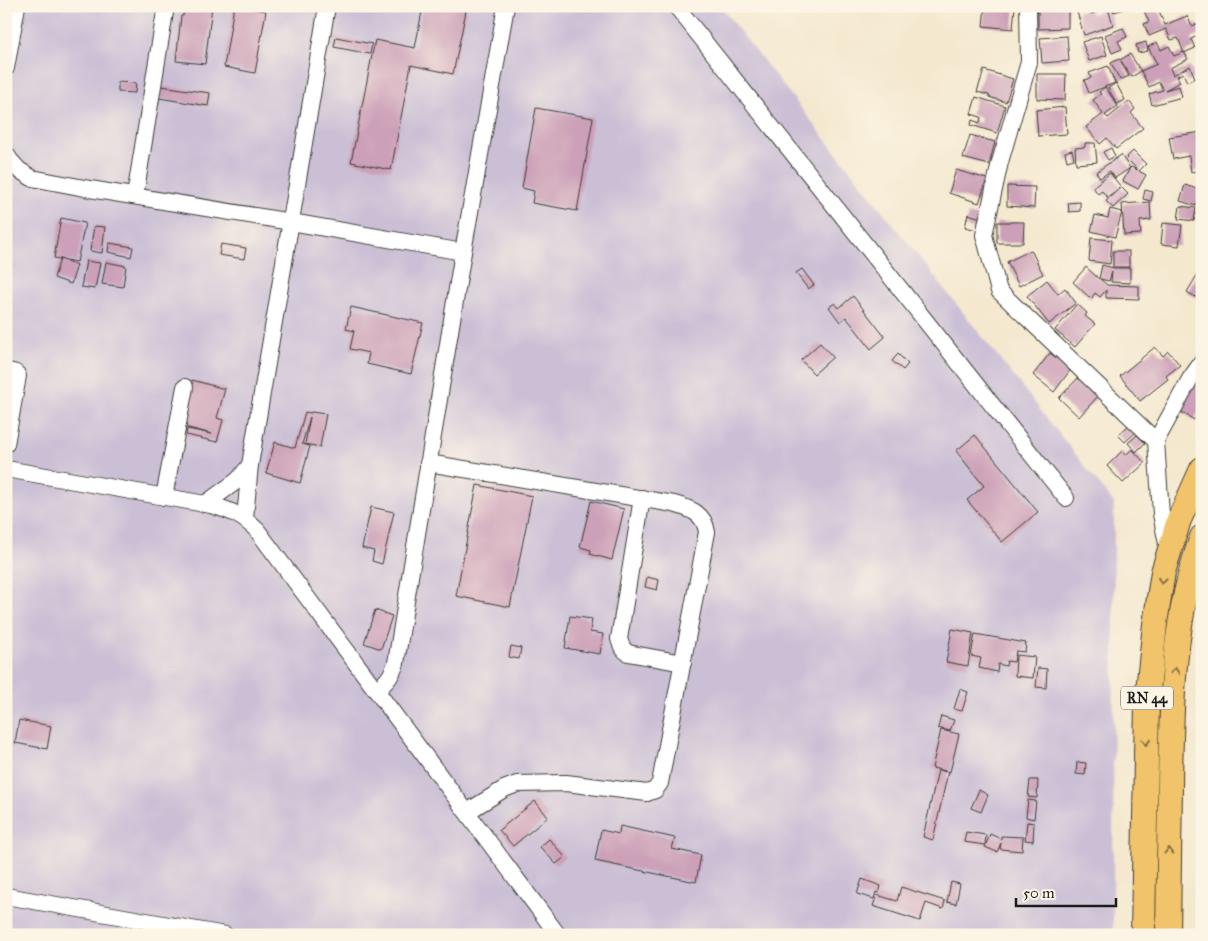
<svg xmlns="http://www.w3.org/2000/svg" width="1208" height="941" viewBox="0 0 1208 941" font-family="'IM FELL Great Primer',serif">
	<rect width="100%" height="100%" fill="#fcf5e5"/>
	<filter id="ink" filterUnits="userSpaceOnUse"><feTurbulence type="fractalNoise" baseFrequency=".02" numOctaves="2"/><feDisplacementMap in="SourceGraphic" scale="10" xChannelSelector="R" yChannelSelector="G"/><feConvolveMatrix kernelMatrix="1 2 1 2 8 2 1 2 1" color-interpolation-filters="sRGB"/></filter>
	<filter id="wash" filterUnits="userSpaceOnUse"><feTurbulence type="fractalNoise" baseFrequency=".0096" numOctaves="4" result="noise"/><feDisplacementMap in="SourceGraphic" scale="20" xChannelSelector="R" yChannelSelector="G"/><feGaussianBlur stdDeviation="1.12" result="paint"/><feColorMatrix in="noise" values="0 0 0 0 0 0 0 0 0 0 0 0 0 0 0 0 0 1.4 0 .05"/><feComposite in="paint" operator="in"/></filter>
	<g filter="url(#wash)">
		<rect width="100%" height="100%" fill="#f4e8cf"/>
		<path fill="#cbbfd5" d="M6 6H720L1114 503 1113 935H6Z"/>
		<g id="blocks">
			<g fill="#cca0b8">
				<path d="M184 6H212L205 64 176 61 181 16H183Z"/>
				<path d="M234 6 266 11 255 73 224 67Z"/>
				<path d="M423 6H467L453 74 411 65 391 170 351 162 375 40 415 48Z"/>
				<path d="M985 6H1015L1013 29 983 26Z"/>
				<path d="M1038 6H1068V28L1038 29Z"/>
				<path d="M1112 6H1131V7L1114 12Z"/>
				<path d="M1142 6H1157L1165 25 1187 16 1192 26 1197 24 1202 34 1191 39 1195 48 1184 53 1178 38 1171 40 1166 29 1149 36 1144 24 1149 22Z"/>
				<path d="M1089 8 1091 14 1108 8 1113 25 1084 35 1077 12Z"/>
				<path d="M1123 28 1127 37 1118 41 1122 49 1112 53 1105 35Z"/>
				<path d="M1067 36 1069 61 1042 63 1040 38Z"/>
				<path d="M1101 36 1107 55 1089 61 1082 42Z"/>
				<path d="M336 37 372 44 370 54 334 47Z"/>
				<path d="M1146 42 1148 51 1138 53 1136 45Z"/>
				<path d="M1157 42 1161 50 1169 46 1174 56 1184 52 1188 59 1170 68 1173 75 1190 66 1195 78 1187 82 1183 73 1177 76 1180 82 1165 90 1179 86 1182 97 1152 105 1149 94 1163 90 1159 82 1149 87 1141 71 1157 64 1148 47Z"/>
				<path d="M1130 54 1141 71 1132 77 1121 61 1129 76 1120 80 1111 63 1119 59 1120 60Z"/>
				<path d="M1108 66 1115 83 1089 93 1084 80 1091 78 1089 73Z"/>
				<path d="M984 70 1013 79 1006 102 989 97V95L977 92Z"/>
				<path d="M1037 74H1066L1065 100 1037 99Z"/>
				<path d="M118 82 136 83 135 93 118 92Z"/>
				<path d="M1116 83 1125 100 1117 104 1108 88Z"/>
				<path d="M161 86 210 93 208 106 159 98Z"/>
				<path d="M1105 87 1118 106 1105 115 1108 118 1129 101 1135 109 1131 113 1143 128 1116 149 1107 138 1100 144 1086 127 1103 114 1093 100 1101 94 1099 92Z"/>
				<path d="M976 97 1005 106 997 133 971 125 972 120 980 123 981 117 971 114Z"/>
				<path d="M1065 107 1067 134 1038 136 1036 110Z"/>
				<path d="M536 108 593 118 577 211 532 203 534 191 522 188Z"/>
				<path d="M1202 132V170L1191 172 1189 156 1173 159 1169 137Z"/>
				<path d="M970 135 995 142 989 165 963 158Z"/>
				<path d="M1085 143H1095L1097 162 1076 164 1075 148 1085 147Z"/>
				<path d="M1111 148 1115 156 1108 160 1103 152Z"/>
				<path d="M1072 150 1074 159 1067 161 1065 152Z"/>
				<path d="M1133 151 1146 164 1139 171 1146 175 1138 189 1123 181 1130 168 1115 178 1110 171 1100 178 1096 172 1121 155 1130 168 1131 167 1138 170 1126 158Z"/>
				<path d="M956 170 987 179 979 203 949 193Z"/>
				<path d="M1110 173 1121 187 1107 197 1102 191 1098 194 1093 187Z"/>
				<path d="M1185 185 1200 190 1196 206 1180 201Z"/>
				<path d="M1007 186 1035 187 1034 208 1007 206Z"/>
				<path d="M1121 187 1128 194 1113 208 1106 201Z"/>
				<path d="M1145 190 1153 192 1151 201 1143 199Z"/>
				<path d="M1080 202V211L1069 212 1068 203Z"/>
				<path d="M1150 202 1151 220 1140 221 1141 234 1124 235 1122 204Z"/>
				<path d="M1180 206 1196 208 1194 221 1178 219Z"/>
				<path d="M1110 209 1122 212 1115 237 1091 231 1095 215 1108 218Z"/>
				<path d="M968 214 981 218 977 230 965 227Z"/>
				<path d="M61 218 85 223 77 262 54 258Z"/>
				<path d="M997 222H1024L1023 243H997Z"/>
				<path d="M1163 223 1182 225 1179 246 1161 244Z"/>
				<path d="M94 226 105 227 102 253 90 251Z"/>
				<path d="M1091 238 1112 240 1110 264 1089 261Z"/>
				<path d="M109 243 133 247 131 257 108 252Z"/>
				<path d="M221 244 246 248 244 259 219 255Z"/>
				<path d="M1031 250 1043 274 1019 286 1007 262Z"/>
				<rect x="1113" y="251" width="16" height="16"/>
				<path d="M60 259 77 265 71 284 54 278Z"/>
				<path d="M86 261 100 263 95 289 81 287Z"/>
				<path d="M106 262 126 266 123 287 102 284Z"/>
				<path d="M1102 265 1114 268H1130V283L1111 282 1112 271 1109 281 1100 279 1107 285 1139 286V299L1106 298V290L1100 297 1095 293 1091 299 1073 282 1086 267 1099 279Z"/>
				<path d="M1202 267V301L1187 292Z"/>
				<path d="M802 269 814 285 808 289 796 273Z"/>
				<path d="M1047 280 1058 294 1065 288 1076 303 1049 324 1027 296Z"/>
				<path d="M853 296 885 337 871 349 846 317 840 322 829 307 835 303 839 308Z"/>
				<path d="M1077 304 1087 313 1085 316 1095 324 1075 347 1055 330Z"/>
				<path d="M351 307 423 323 411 374 367 364 369 353 350 349 354 331 346 329Z"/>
				<path d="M820 343 833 357 814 374 801 360Z"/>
				<path d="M1155 347 1163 356 1168 351 1180 365 1166 376 1168 379 1140 401 1120 376Z"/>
				<path d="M1050 353 1071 369 1054 392 1033 375Z"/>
				<path d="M898 354 908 364 903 370 892 361Z"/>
				<path d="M1202 354V408L1194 420 1170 404Z"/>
				<path d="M1079 377 1099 395 1079 417 1059 398Z"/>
				<path d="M192 380 225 389 217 418 223 420 217 442 186 435 187 429 212 434 181 426Z"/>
				<path d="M305 412 311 413V412L326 414 320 447 305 444 310 417 302 444 310 446 300 483 266 473 275 442 295 448Z"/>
				<path d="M1130 424 1137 431 1125 442 1118 435Z"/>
				<path d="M975 435 1038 512 1002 542 967 500 984 486 956 451Z"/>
				<path d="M1137 435 1145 443 1136 452 1128 443Z"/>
				<path d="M1132 449 1145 463 1123 483 1107 466 1122 451 1126 455Z"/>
				<path d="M477 485 532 496 510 607 456 596Z"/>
				<path d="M591 501 624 509 612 560 590 554 591 550 580 547Z"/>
				<path d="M371 507 394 512 382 564 372 561 374 551 362 548Z"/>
				<path d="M647 577 659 580 657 590 645 587Z"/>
				<path d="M375 610 392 616 381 649 364 643Z"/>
				<path d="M570 616 592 619 590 632 603 634 600 654 565 648Z"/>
				<path d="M952 629 973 633 968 666 946 662Z"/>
				<path d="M975 634 1026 643 1025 652 1016 651 1014 662 1007 661 1006 666 998 664 997 672 979 668 981 658 971 656Z"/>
				<path d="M511 646 521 648 519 659 509 657Z"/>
				<path d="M1016 655 1035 657 1033 678 1015 676Z"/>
				<path d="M1038 668 1047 669 1046 688 1036 687Z"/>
				<path d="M960 689 968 692 962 711 954 709Z"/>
				<path d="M941 716 954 720 950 731 938 728Z"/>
				<path d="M19 720 51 726 47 749 15 743Z"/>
				<path d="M941 730 959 734 950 772 932 768Z"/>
				<path d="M1077 762 1086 763 1085 775 1076 774Z"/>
				<path d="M938 770 948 772 933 840 923 837Z"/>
				<path d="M1030 780H1038L1037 798 1028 797Z"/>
				<path d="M979 790 988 795 981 812 971 808Z"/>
				<path d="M1028 800 1036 801 1034 819 1026 817Z"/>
				<path d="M535 801 548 817 513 846 499 830Z"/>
				<path d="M1027 822 1034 823 1033 841 1025 840Z"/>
				<path d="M620 826 675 838 672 849 701 855 696 882 595 861 601 830 619 834Z"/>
				<path d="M966 832 986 835 985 845 964 842Z"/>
				<path d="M990 834 1001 839V836L1023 837 1022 851 1000 849 1001 843 997 852 985 847Z"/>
				<path d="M549 839 565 857 556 864 540 847Z"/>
				<path d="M862 879 881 886 879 893 876 892 874 899 857 894Z"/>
				<path d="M951 882 960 884 956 904 947 902Z"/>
				<path d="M901 887 945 901 943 909 926 903 920 921 873 906 877 895 897 901Z"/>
			</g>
		</g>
	</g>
	<g filter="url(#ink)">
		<use href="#blocks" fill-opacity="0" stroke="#3c3b37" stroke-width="1"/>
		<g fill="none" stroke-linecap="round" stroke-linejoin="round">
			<g stroke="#3c3b37" stroke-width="18">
				<g id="minor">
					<path d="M676 6 1066 498"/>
					<path d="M1028 6 1029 62 1000 162 984 235 999 291 1156 441"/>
					<path d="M6 68 17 6"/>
					<path d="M6 154 10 160 19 170 32 178 90 189 291 222 463 252"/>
					<path d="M135 196 166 6"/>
					<path d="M6 371C11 372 16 371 18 376L6 444"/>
					<path d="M428 463 674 504C691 509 704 513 707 532L660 783 655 790 647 793 566 783 517 784 504 789 467 812"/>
					<path d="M6 469 211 505C232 511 241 515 257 530L558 935"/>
					<path d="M164 497 185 387"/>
					<path d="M642 498 619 639C621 645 622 649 628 653L683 663"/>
					<path d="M205 504 238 480 250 465"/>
					<path d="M245 518 250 465 327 6"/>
					<path d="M1168 549 1161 514 1156 441 1190 379 1202 362"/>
					<path d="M377 690C387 681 391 677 396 663L463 252 506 6"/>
					<path d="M6 896 225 935"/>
				</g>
			</g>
			<g stroke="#3c3b37" stroke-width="26">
				<g id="highway">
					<path d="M1143 935 1147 700 1155 624 1163 572 1179 520 1202 469"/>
					<path d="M1168 935C1169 885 1169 835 1170 786 1171 703 1173 616 1202 537"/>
				</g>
			</g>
			<use href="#minor" stroke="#fff" stroke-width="16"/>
			<use href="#highway" stroke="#f1c36a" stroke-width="24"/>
		</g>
		<defs><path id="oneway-chevron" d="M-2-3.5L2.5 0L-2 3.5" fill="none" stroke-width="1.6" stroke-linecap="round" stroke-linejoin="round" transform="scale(1.25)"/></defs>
		<g stroke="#867043">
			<use href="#oneway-chevron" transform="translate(1162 581) rotate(99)"/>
			<use href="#oneway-chevron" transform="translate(1175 671) rotate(-86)"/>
			<use href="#oneway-chevron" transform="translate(1146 742) rotate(91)"/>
			<use href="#oneway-chevron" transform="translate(1169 851) rotate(-89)"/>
		</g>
	</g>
	<g text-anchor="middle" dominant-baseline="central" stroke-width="4.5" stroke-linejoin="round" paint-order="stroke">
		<rect fill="#fcf5e5" stroke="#5f5d58" stroke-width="1" x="1121" y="686.5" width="52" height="23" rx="4"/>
		<g font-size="14" font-weight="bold" fill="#1c1c1c">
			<text x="1147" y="698">RN 44</text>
		</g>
	</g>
	<rect width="1208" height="941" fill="none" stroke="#fcf5e5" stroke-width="25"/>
	<path d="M1016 898v8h100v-8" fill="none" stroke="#1c1c1c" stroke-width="2.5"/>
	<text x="1023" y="898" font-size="15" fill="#1c1c1c" stroke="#fcf5e5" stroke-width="4" paint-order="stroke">50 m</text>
</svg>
